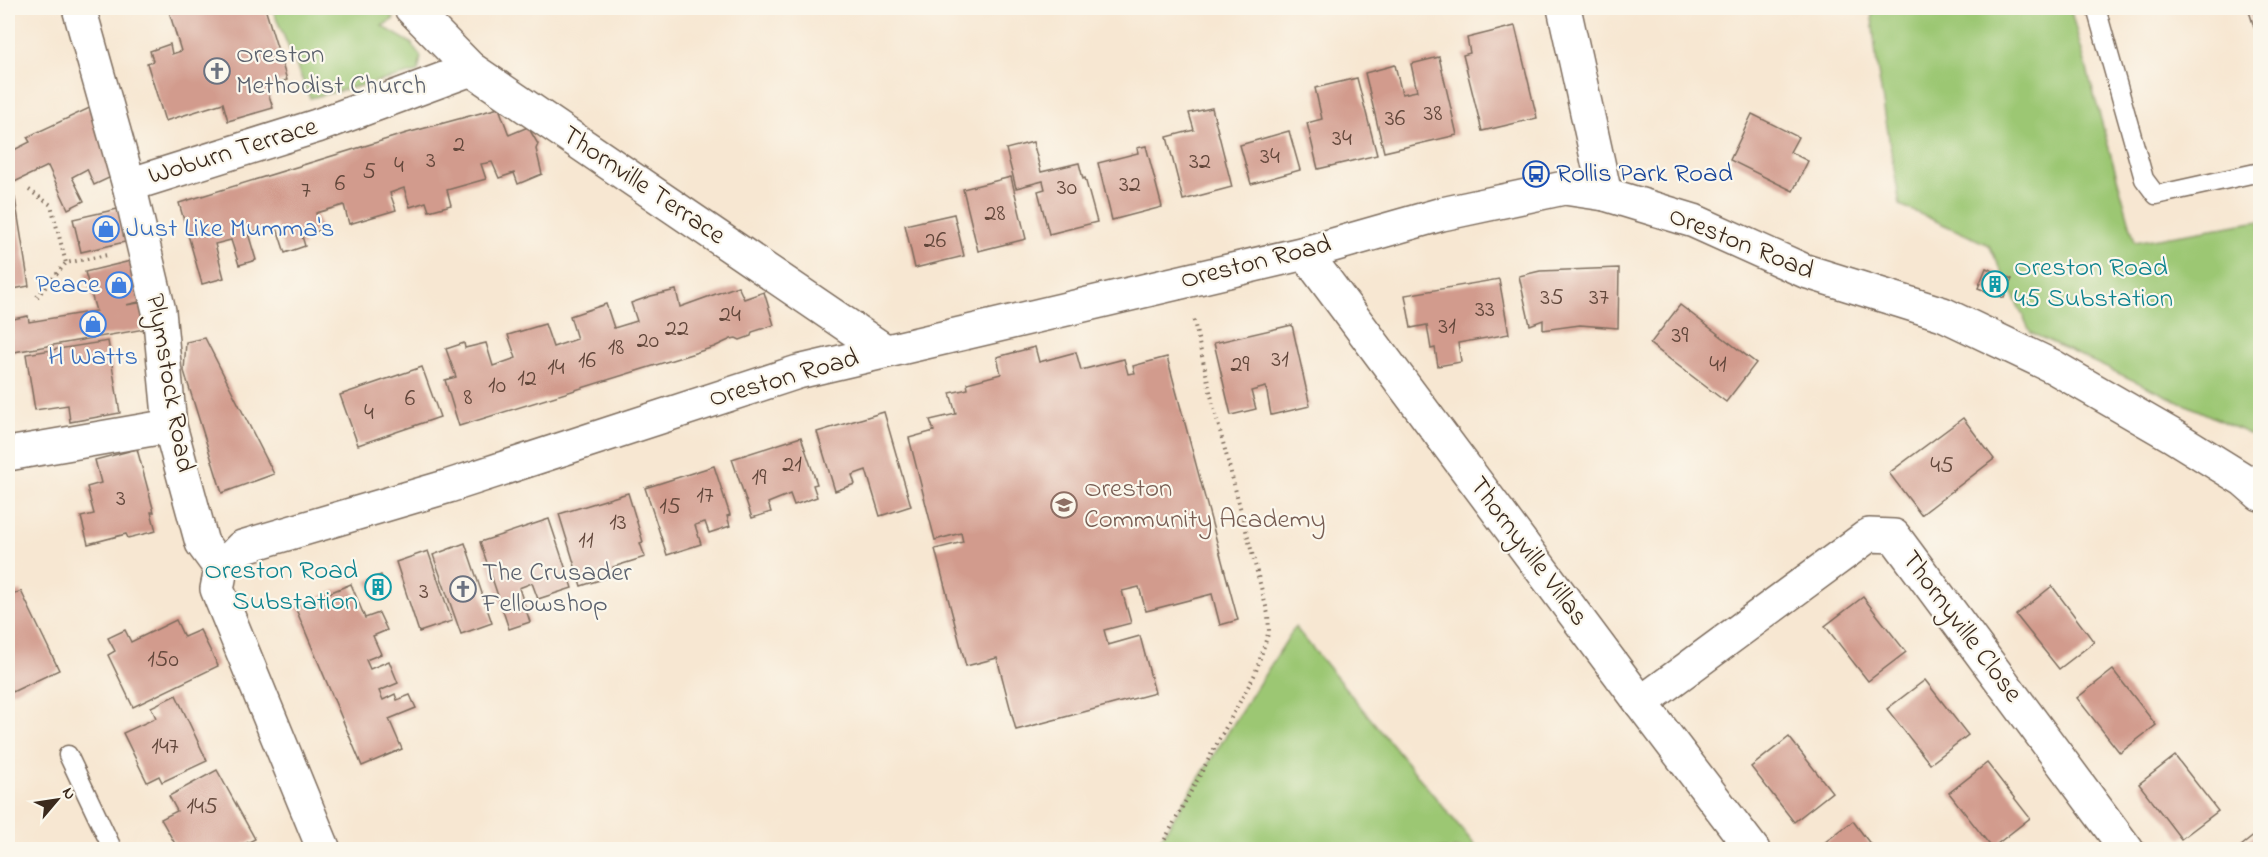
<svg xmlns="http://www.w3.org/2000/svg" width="2268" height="857" viewBox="0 0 2268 857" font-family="'Indie Flower',sans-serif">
	<rect width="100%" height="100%" fill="#fbf7ec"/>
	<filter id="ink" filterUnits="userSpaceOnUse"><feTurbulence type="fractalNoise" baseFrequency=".0167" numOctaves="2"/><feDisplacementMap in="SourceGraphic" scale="12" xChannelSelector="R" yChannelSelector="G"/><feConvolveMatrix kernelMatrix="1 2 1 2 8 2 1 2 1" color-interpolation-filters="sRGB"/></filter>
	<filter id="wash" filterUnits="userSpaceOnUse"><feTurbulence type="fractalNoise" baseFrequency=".008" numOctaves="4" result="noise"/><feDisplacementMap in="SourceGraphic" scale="24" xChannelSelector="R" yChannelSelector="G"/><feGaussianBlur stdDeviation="1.35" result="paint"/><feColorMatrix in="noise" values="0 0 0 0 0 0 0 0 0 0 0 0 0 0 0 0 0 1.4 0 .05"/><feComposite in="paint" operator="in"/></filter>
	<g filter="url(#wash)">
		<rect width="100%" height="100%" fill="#f7e7d2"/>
		<g fill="#9cc773" stroke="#6c7848" stroke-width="1.5">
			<path d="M272 8H387L394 19 382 26 411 43 421 57 418 72 310 98Z"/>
			<path d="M1871 8H2070L2135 242 2260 221V439L2031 333 1989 245 1900 205 1877 66Z"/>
			<path d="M1295 627 1478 849H1154Z"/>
		</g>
		<g id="blocks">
			<g fill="#d29b8d">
				<path d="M168 8H265L287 80 266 86 273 108 228 121 223 103 165 121 147 63 153 61 150 51 170 44 172 54 181 51Z"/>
				<path d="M2248 8H2260V46Z"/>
				<path d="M1515 26 1537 118 1482 131 1463 55 1470 53 1467 38Z"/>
				<path d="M1439 57 1457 135 1384 152 1365 73 1395 65 1402 94 1417 91 1411 64Z"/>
				<path d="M1357 78 1377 155 1318 169 1307 123 1322 119 1315 88Z"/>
				<path d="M96 105 124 171 94 185 87 169 72 177 84 201 68 209 48 166 8 185V153L30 142 27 137Z"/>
				<path d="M499 108 509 135 528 127 538 144 536 149 542 174 518 184 514 173 499 178 492 162 481 164 486 179 447 190 451 205 429 211 426 202 410 207 404 188 390 193 396 210 349 224 344 205 316 213 321 230 302 236 305 246 285 253 276 225 248 233 256 260 239 265 231 240 215 244 224 278 202 284 179 203 407 133Z"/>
				<path d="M1212 108 1232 187 1183 200 1167 137 1194 130 1189 113Z"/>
				<path d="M1752 114 1798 137 1790 152 1808 161 1793 191 1730 160Z"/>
				<path d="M1289 131 1300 170 1251 184 1240 145Z"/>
				<path d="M1033 142 1041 172 1079 163 1083 179 1085 178 1097 222 1049 234 1038 191 1045 189 1043 181 1016 188 1006 149Z"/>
				<path d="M1146 146 1162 207 1112 220 1098 163 1138 153 1137 148Z"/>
				<path d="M1011 177 1026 239 978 251 963 189Z"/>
				<path d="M15 198 29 286 8 290V200Z"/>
				<path d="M131 206 138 239 81 252 73 219Z"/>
				<path d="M954 214 964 256 915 268 905 225Z"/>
				<path d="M143 258 152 299 126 305 151 301 156 327 8 353V320L28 316 29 322 96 311 85 272Z"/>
				<path d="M1619 268 1618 328 1580 325 1543 330V320L1530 325 1519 276 1540 271Z"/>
				<path d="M1986 268 2012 279 2004 298 1978 288Z"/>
				<path d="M1499 279 1509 334 1458 343 1461 362 1438 366 1435 348 1431 349 1427 325 1411 328 1405 295Z"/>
				<path d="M738 286 744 299 764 292 774 325 752 332 751 336 740 340 736 338 731 339 714 347 459 426 445 380 456 377 446 349 464 343 465 348 486 343 493 366 516 358 508 335 545 324 553 347 577 339 570 316 606 304 614 328 637 321 631 303 651 296 676 290 680 307Z"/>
				<path d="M1680 305 1756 363 1726 402 1650 344Z"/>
				<path d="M1292 325 1310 406 1271 415 1266 387 1251 391 1256 409 1231 415 1214 343Z"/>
				<path d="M205 338 274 474 222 493 184 371 186 342Z"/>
				<path d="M108 341 120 413 70 422 68 405 35 410 26 354Z"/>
				<path d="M1035 347 1039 362 1076 352 1081 370 1124 359 1128 374 1135 373 1133 366 1167 357 1238 620 1220 625 1212 594 1146 611 1139 587 1122 591 1131 623 1104 630 1108 645 1140 636 1155 693 1016 730 997 658 966 666 935 549 963 542 961 533 935 540 909 438 934 431 930 420 956 414 950 393 968 389 967 383 1001 374 997 357Z"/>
				<path d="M422 367 440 417 358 445 340 395Z"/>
				<path d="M884 412 911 506 880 516 866 470 852 475 855 484 835 491 817 432Z"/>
				<path d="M1963 418 1994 459 1921 515 1889 473Z"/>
				<path d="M801 437 817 484 813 485 817 497 794 505 790 494 768 503 771 512 752 518 732 459Z"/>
				<path d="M137 449 154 512H151L156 531 128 538 126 534 88 544 81 517 94 514 87 487 101 483 95 460Z"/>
				<path d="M714 466 730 515 727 516 730 526 709 533 705 522 695 525 701 544 667 555 645 488Z"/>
				<path d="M628 493 643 542 640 543 645 557 613 567 615 575 581 586 559 514Z"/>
				<path d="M549 519 572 588 538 599 532 583 519 588 530 622 509 629 480 542Z"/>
				<path d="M465 543 492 623 461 634 433 555Z"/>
				<path d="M428 551 452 621 419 632 396 562Z"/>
				<path d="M381 575 389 594 374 600 367 581Z"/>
				<path d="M351 584 365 618 379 613 387 630 373 636 381 654 366 660 370 669 389 661 398 683 379 691 383 700 395 694 397 700 410 695 416 708 389 719 402 749 362 766 295 607Z"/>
				<path d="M2052 586 2094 642 2059 669 2016 615Z"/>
				<path d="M21 591 59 670 8 694V597Z"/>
				<path d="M1863 597 1906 652 1868 681 1825 626Z"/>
				<path d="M176 620 184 637 200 630 218 666 133 707 108 655 115 651 108 638 125 630 131 642Z"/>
				<path d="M2113 670 2156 725 2120 753 2077 698Z"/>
				<path d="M1925 680 1968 735 1930 764 1887 709Z"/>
				<path d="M176 695 207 761 162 782 159 776 147 782 123 733 156 718 151 707Z"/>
				<path d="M1789 737 1832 792 1794 822 1751 767Z"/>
				<path d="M2175 756 2218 811 2181 839 2139 784Z"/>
				<path d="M1987 763 2030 818 1992 848 1949 793Z"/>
				<path d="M217 770 255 839 235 849H200L198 847 194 849H178L161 819 177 811 169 796Z"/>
				<path d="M1853 821 1874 849H1816Z"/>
				<path d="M2260 831V849H2244L2241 846Z"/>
			</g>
		</g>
	</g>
	<g filter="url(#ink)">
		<use href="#blocks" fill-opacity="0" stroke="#7d6c5d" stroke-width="1.5"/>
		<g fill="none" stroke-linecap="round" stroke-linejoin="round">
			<g stroke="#7d6c5d" stroke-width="21">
				<g id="lane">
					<path d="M2096 8 2144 179 2156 195 2260 172"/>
					<path d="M68 755 113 850"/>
				</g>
			</g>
			<g stroke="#7d6c5d" stroke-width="36">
				<g id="street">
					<path d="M79 8 129 185 159 311 170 426 202 543 221 569 217 589 324 850"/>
					<path d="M411 8 471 69 885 351"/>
					<path d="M1564 8 1605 194"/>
					<path d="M129 185 317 126 471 69"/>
					<path d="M1305 253 1641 703 1753 850"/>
					<path d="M8 454 170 426"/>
					<path d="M221 569 242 547 449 486 798 372 1305 253 1442 214 1564 188 1605 194 1694 221 1805 271 1943 314 2052 366 2173 436 2244 480 2260 494"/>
					<path d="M1641 703 1869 535 1894 536 2127 850"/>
				</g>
			</g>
			<g stroke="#7d6c5d" stroke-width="4" stroke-dasharray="1.5 4.5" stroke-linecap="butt">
				<path d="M29 190 51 205 66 263"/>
				<path d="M37 297 66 263 107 255"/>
				<path d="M1159 850 1255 674 1269 631 1268 614 1214 408 1193 317"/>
			</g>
			<use href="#lane" stroke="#fff" stroke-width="18"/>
			<use href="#street" stroke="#fff" stroke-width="33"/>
		</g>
	</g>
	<defs>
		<g id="church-ring" transform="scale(1.35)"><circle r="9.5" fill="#fbf7ec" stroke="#6b7280" stroke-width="1.5"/><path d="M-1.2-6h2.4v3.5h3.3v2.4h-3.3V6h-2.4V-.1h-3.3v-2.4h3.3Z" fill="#6b7280"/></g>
		<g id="bus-ring" transform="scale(1.35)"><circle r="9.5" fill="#fbf7ec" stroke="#1a4fb4" stroke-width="1.5"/><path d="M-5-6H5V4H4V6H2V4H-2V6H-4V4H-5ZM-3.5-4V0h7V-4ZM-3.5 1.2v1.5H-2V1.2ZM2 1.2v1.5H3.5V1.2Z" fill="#1a4fb4"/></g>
		<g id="shop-ring" transform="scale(1.35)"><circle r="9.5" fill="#fbf7ec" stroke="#3f7fe0" stroke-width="1.5"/><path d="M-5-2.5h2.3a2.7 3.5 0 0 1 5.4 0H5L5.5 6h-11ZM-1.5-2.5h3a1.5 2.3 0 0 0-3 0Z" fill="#3f7fe0"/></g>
		<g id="building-ring" transform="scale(1.35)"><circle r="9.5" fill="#fbf7ec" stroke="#0f9aa8" stroke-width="1.5"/><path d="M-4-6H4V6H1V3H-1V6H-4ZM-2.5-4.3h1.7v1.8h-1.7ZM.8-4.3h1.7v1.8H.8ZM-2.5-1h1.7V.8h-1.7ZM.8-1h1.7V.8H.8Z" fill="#0f9aa8"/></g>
		<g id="school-ring" transform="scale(1.35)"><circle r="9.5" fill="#fbf7ec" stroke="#8d6e63" stroke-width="1.5"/><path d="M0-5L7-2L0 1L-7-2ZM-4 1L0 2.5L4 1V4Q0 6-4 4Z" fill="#8d6e63"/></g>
	</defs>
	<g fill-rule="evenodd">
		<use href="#church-ring" x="217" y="71"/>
		<use href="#bus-ring" x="1536" y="174"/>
		<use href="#shop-ring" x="106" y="229"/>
		<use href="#building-ring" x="1995" y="284"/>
		<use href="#shop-ring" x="119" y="285"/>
		<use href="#shop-ring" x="93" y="324"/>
		<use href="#school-ring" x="1064" y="505"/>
		<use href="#building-ring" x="378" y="587"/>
		<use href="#church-ring" x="463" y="589"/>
	</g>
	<g text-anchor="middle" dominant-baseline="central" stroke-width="4.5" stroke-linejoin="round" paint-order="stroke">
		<g font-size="24" fill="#61463a">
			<text x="1433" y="114">38</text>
			<text x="1395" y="119">36</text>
			<text x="1342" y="139">34</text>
			<text x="459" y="145">2</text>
			<text x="1270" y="157">34</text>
			<text x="431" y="161">3</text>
			<text x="1200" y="162">32</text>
			<text x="399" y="166">4</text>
			<text x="369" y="172">5</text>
			<text x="340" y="184">6</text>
			<text x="1130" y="185">32</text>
			<text x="1067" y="188">30</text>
			<text x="306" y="191">7</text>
			<text x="995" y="214">28</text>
			<text x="935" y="241">26</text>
			<text x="1552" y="298">35</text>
			<text x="1599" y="298">37</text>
			<text x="1485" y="310">33</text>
			<text x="730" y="315">24</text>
			<text x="1447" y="327">31</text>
			<text x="677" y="329">22</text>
			<text x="1680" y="336">39</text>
			<text x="648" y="341">20</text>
			<text x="616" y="348">18</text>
			<text x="1280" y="360">31</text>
			<text x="587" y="361">16</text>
			<text x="1240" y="365">29</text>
			<text x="1718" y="365">41</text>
			<text x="556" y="368">14</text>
			<text x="527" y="379">12</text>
			<text x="497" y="386">10</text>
			<text x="468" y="398">8</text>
			<text x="410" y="399">6</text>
			<text x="369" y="413">4</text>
			<text x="792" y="465">21</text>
			<text x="1942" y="466">45</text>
			<text x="759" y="478">19</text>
			<text x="705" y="496">17</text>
			<text x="121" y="499">3</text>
			<text x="670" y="507">15</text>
			<text x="618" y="523">13</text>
			<text x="586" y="541">11</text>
			<text x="424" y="592">3</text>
			<text x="163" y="660">150</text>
			<text x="165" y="747">147</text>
			<text x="202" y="807">145</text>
		</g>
		<g font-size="27" fill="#5b616d" stroke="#fbf7ec" text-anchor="start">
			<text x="236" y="55">Oreston<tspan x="236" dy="31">Methodist Church</tspan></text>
			<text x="482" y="573">The Crusader<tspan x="482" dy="31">Fellowshop</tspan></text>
		</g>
		<g font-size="27" fill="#3b2a1e" stroke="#fbf7ec">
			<text transform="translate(233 152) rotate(-17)">Woburn Terrace</text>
			<text transform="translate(643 186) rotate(34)">Thornville Terrace</text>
			<text transform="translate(1741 244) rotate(22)">Oreston Road</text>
			<text transform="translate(1256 263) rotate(-14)">Oreston Road</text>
			<text transform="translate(784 379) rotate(-16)">Oreston Road</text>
			<text transform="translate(169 383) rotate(80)">Plymstock Road</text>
			<text transform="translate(1528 552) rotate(53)">Thornyville Villas</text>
			<text transform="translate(1961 627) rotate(53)">Thornyville Close</text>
		</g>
		<g font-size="27" fill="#164399" stroke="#fbf7ec" text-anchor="start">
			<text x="1556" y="174">Rollis Park Road</text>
		</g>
		<g font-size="27" fill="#366cbe" stroke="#fbf7ec" text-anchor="start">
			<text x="126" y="229">Just Like Mumma's</text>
			<text x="100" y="285" text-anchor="end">Peace</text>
			<text x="93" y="357" text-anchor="middle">H Watts</text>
		</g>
		<g font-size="27" fill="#0d838f" stroke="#fbf7ec" text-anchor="start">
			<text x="2014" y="268">Oreston Road<tspan x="2014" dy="31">45 Substation</tspan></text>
			<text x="358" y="571" text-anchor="end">Oreston Road<tspan x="358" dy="31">Substation</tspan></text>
		</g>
		<g font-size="27" fill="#785e54" stroke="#fbf7ec" text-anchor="start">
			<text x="1084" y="489">Oreston<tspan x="1084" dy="31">Community Academy</tspan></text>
		</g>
	</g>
	<rect width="2268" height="857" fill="none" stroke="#fbf7ec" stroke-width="30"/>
	<g transform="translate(57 800) rotate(61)" stroke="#fbf7ec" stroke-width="4.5" paint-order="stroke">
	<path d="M0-4.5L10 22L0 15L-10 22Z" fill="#3b2a1e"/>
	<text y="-9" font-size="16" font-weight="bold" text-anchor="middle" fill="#3b2a1e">N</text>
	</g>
</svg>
